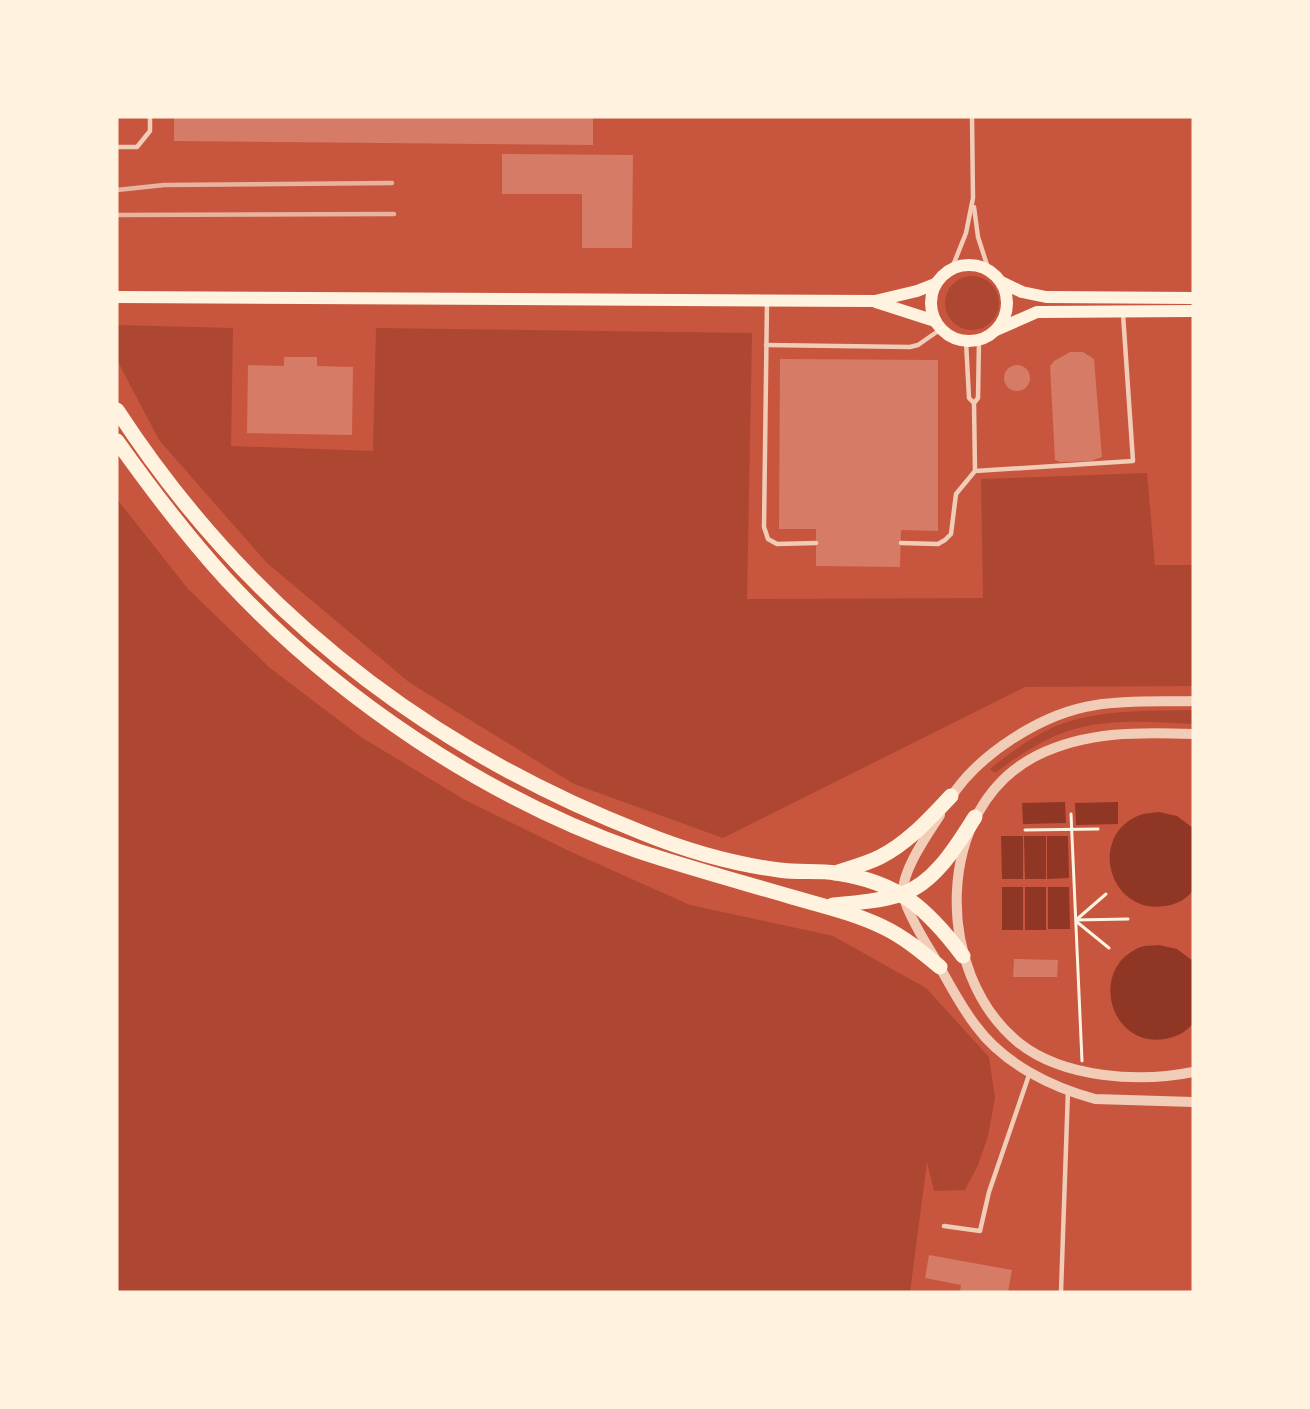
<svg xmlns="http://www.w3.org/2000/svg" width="1310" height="1409" viewBox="0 0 1310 1409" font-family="Commissioner,sans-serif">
	<rect width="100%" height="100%" fill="#c8553d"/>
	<g fill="#ae4732">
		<circle cx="972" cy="303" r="27"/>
		<path d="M117 325 233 328 231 446 373 451 376 328 752 333 747 599 983 598 981 479 1147 473 1155 565H1193V686L1025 687 723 838 574 784 410 683 267 563 159 440 117 360Z"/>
		<path d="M117 499 188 589 270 668 361 737 465 800 569 851 690 905 833 936 926 988 989 1057 995 1098 988 1136 978 1165 965 1190 934 1191 927 1162 910 1292H117Z"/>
		<path d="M1193 710V724C1152 722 1107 718 1068 731 1041 740 1017 757 995 773L990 769C1011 752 1031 737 1056 726 1098 709 1148 711 1193 710Z"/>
	</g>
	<g fill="#8f3625">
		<path d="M1065 802 1066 823 1023 824 1022 803Z"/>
		<path d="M1118 802V824L1076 825 1075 803Z"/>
		<path d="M1159 812 1177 816 1193 828V890C1187 899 1176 905 1165 906 1109 915 1087 835 1140 815 1146 813 1153 813 1159 812Z"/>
		<path d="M1001 836H1023V879H1002Z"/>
		<path d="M1024 836H1046V879H1025Z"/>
		<path d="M1047 836H1068L1069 878 1047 879Z"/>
		<rect x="1002" y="887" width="21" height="43"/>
		<rect x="1025" y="887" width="21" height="43"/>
		<path d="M1048 887H1069L1070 929H1048Z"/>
		<path d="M1159 945 1177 949 1193 961V1023C1187 1032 1176 1037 1165 1039 1109 1048 1088 967 1141 947 1146 945 1153 946 1159 945Z"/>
	</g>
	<g fill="#d67c66">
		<path d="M174 117H593V145L174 141Z"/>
		<path d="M502 154 633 155 632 248H582V194H502Z"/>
		<path d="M1070 352H1083L1094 359 1102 457 1091 461 1060 462 1055 460 1050 366 1054 361Z"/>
		<path d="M284 357H317V366L353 367 352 435 247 433 248 365 284 366Z"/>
		<path d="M780 359 938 360V531L901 530 900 567 816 566V529H779Z"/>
		<circle cx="1017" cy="378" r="13"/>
		<path d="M1014 959 1058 960 1057 977H1013Z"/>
		<path d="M929 1255 1012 1270 1008 1292H960L961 1285 925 1278Z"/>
	</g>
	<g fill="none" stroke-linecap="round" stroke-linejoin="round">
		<g stroke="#fff3e0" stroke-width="3">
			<path d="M1071 814 1082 1061"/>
			<path d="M1025 830 1098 829"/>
			<path d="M1106 894 1076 920 1128 919"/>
			<path d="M1077 922 1109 948"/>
		</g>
		<g stroke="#f1ccb7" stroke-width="4.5">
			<path d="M117 147H137L150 131V117"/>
			<path d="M974 207 978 237 989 271"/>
			<path d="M952 268 966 233 973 198 972 117"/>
			<path d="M767 301 764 527 768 539 777 544 816 543"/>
			<path d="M966 341 969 398 974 403"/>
			<path d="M766 345 910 347 918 345 941 329"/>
			<path d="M975 471 1133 461 1123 314"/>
			<path d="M901 543 938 544 945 540 951 534 956 494 975 471 974 403 978 398 979 340"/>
			<path d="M944 1226 980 1231 989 1192 1030 1072"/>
			<path d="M1061 1292 1068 1090"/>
		</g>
		<g stroke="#f1ccb7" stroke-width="10">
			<path d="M1193 734C1140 732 1087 731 1038 755 933 807 933 973 1019 1043 1063 1078 1139 1083 1193 1072"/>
			<path d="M948 802C976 755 1042 713 1096 705 1128 700 1161 702 1193 701"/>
			<path d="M940 815C928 834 902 870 903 893 904 907 925 942 933 955 947 979 959 1004 976 1026 1004 1064 1051 1087 1095 1099L1193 1102"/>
		</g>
		<g stroke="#fff3e0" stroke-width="12">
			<circle cx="969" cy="303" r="38"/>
			<path d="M1001 282 1022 292 1046 297 1193 298"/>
			<path d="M117 297 875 301 917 291 935 284"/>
			<path d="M876 302 935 321"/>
			<path d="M996 330 1037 312 1193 311"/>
		</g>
		<g stroke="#fff3e0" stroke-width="15">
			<path d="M117 410C246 608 423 747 643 833 685 850 733 864 779 870 798 873 819 870 836 873 898 882 927 908 963 956"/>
			<path d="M117 441C151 489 187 536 226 579 336 698 486 798 638 851 689 868 741 882 792 897 823 906 854 913 883 927 904 937 922 952 940 967"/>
			<path d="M835 873C850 868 866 864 880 857 908 843 929 819 951 796"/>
			<path d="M833 905C855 903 880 901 902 894 935 883 957 845 975 817"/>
		</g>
		<g stroke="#e9b49f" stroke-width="4.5">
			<path d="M117 190 164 185 392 183"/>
			<path d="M117 215 394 214"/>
		</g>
	</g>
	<rect width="1310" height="1409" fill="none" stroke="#fff3e0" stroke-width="237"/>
</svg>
